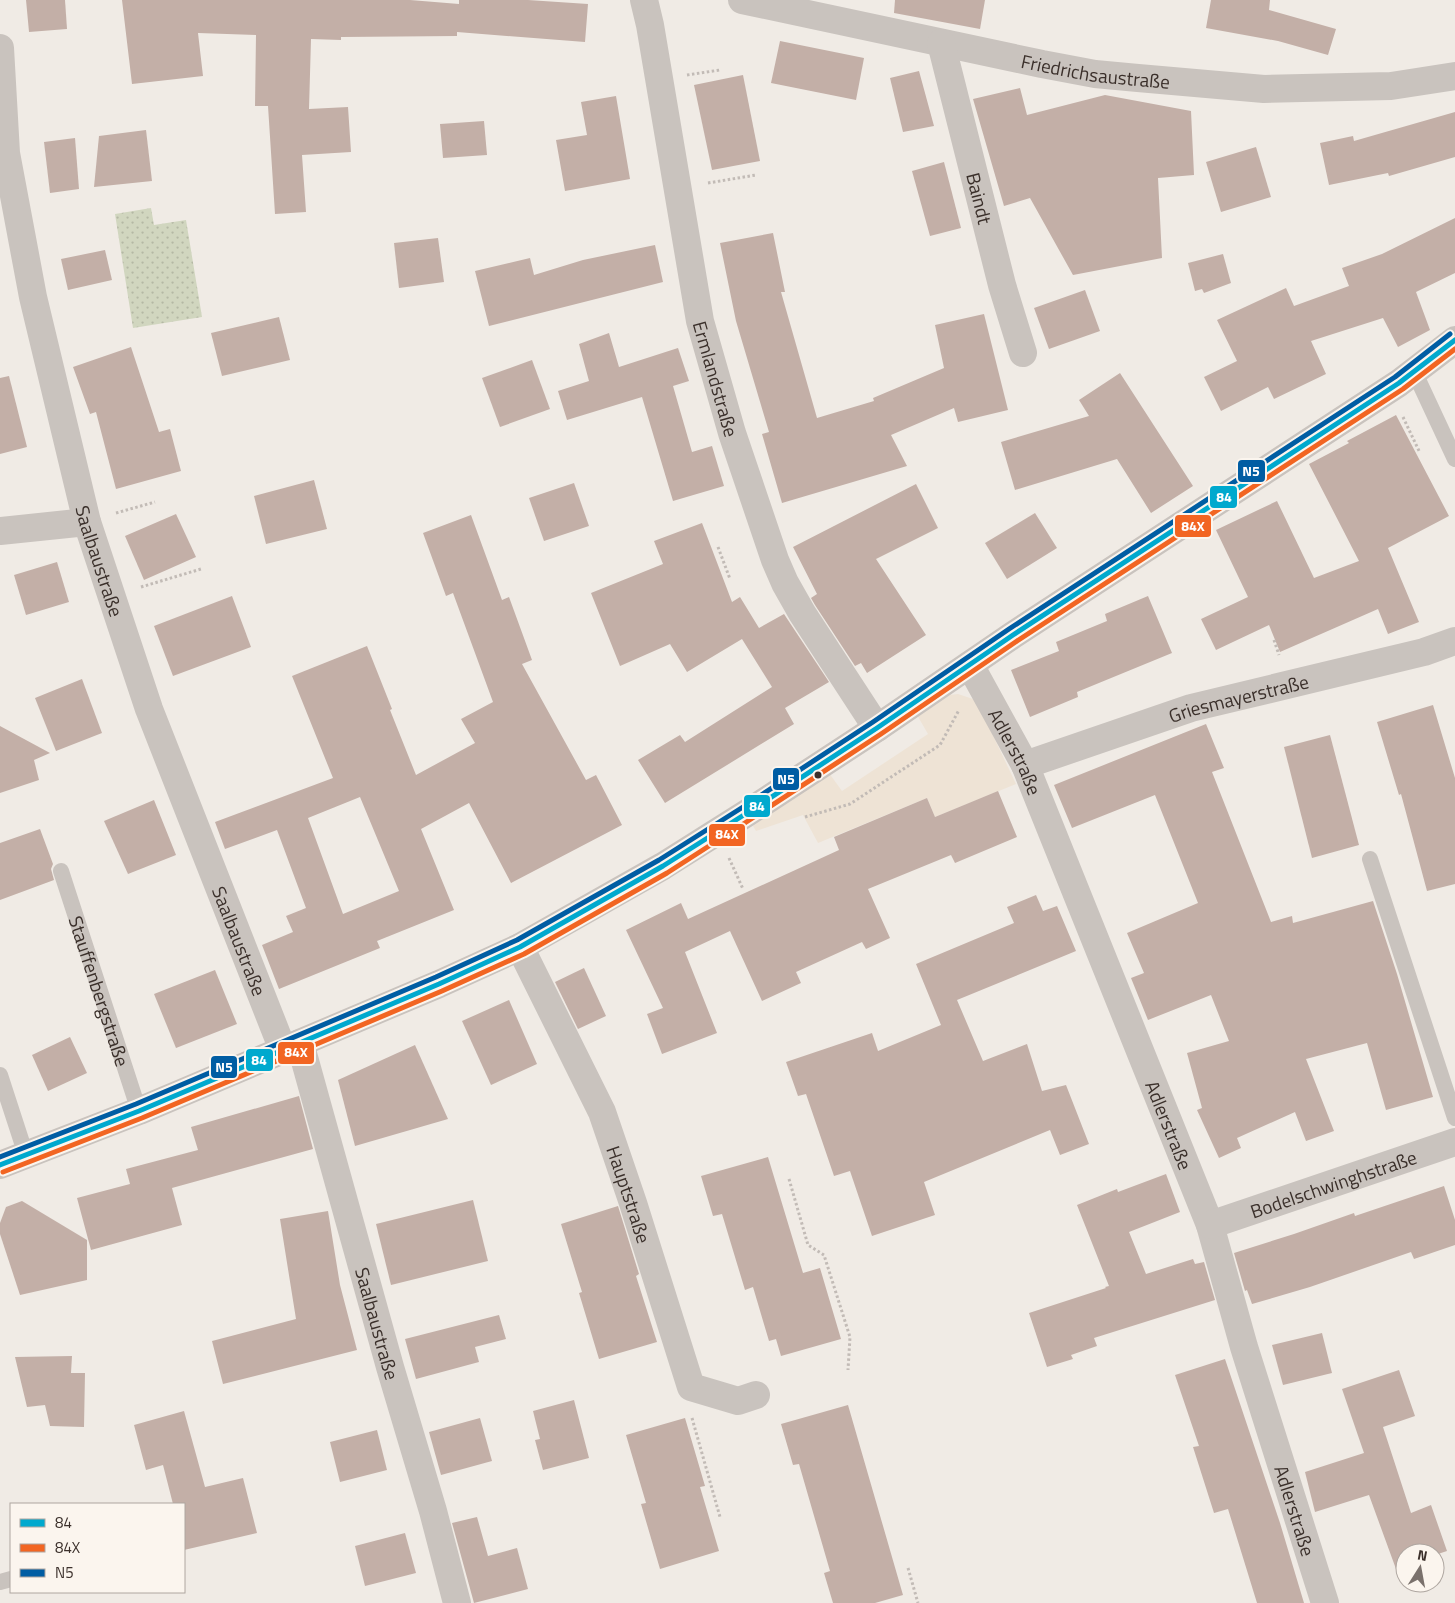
<svg xmlns="http://www.w3.org/2000/svg" width="1455" height="1603" viewBox="0 0 1455 1603" font-family="'Titillium Web',sans-serif">
	<defs>
		<pattern id="garden-dots" width="8" height="8" patternUnits="userSpaceOnUse" patternTransform="scale(1.25)"><rect width="8" height="8" fill="#d1d6bf"/><path d="M2 2h.1M6 6h.1" fill="none" stroke="#b4b8a4" stroke-width="1.8" stroke-linecap="round"/></pattern>
	</defs>
	<rect width="100%" height="100%" fill="#f0ebe5"/>
	<path fill="url(#garden-dots)" d="M151 208 154 225 186 220 202 317 133 328 115 214Z"/>
	<path fill="#eee3d5" d="M958 694 973 699 980 708 1016 784 935 817 927 798 818 843 803 815 756 831 753 826 829 773 842 791 928 734 917 715 950 695Z"/>
	<g fill="#c3afa7" fill-rule="evenodd">
		<path d="M26 0H65L67 29 29 32Z"/>
		<path d="M122 0H410L459 4V0H528L588 4 585 42 457 32V36L341 37V40L311 39 309 109 348 107 351 152 302 155 306 212 275 214 268 106H255L256 35 198 33 203 76 132 84Z"/>
		<path d="M895 0H985L980 29 894 13Z"/>
		<path d="M1211 0H1270L1269 10 1336 29 1328 55 1278 41 1206 28Z"/>
		<path d="M780 41 864 58 856 100 771 83Z"/>
		<path d="M919 71 934 126 903 132 890 78Z"/>
		<path d="M743 75 760 161 712 170 694 85Z"/>
		<path d="M1020 88 1027 115 1105 95 1191 111 1194 175 1158 178 1162 258 1073 275 1030 198 1004 206 973 99Z"/>
		<path d="M616 96 630 179 565 191 556 140 587 135 581 102Z"/>
		<path d="M1455 112V157L1389 176 1388 173 1329 185 1320 143 1353 136 1354 141Z"/>
		<path d="M484 121 487 155 443 158 440 124Z"/>
		<path d="M146 130 152 181 94 187 99 136Z"/>
		<path d="M75 138 79 189 50 193 44 142Z"/>
		<path d="M1256 147 1271 197 1221 212 1206 162Z"/>
		<path d="M944 162 961 228 930 236 912 171Z"/>
		<path d="M1455 218V273L1416 292 1430 330 1398 347 1383 318 1311 341 1326 374 1274 399 1268 387 1221 411 1204 377 1237 361 1217 320 1286 288 1294 306 1349 286 1342 268 1382 254Z"/>
		<path d="M773 233 785 292H781L817 418 874 401 873 398 944 368 935 325 984 314 1008 410 958 422 954 408 891 435 907 466 782 503 762 434 769 432 736 321 720 243Z"/>
		<path d="M438 238 444 282 399 288 394 243Z"/>
		<path d="M655 245 663 282 489 326 475 271 530 258 534 275 583 260Z"/>
		<path d="M105 250 112 280 68 290 61 259Z"/>
		<path d="M1223 254 1231 283 1204 293 1202 289 1195 291 1188 263Z"/>
		<path d="M1085 290 1100 331 1049 349 1034 308Z"/>
		<path d="M279 317 290 360 222 376 211 333Z"/>
		<path d="M609 333 619 367 678 348 689 381 673 386 692 452 712 446 724 486 673 501 642 397 567 420 558 391 589 381 579 344Z"/>
		<path d="M131 347 159 432 170 429 181 471 116 489 96 412 90 414 73 367Z"/>
		<path d="M532 360 550 409 500 427 482 378Z"/>
		<path d="M1120 373 1193 486 1151 513 1117 459 1015 490 1001 442 1089 416 1079 400Z"/>
		<path d="M9 376 27 447 0 454V378Z"/>
		<path d="M1396 415 1449 516 1388 548 1419 622 1388 634 1378 609 1280 652 1269 625 1216 650 1201 619 1248 597 1216 530 1277 501 1314 578 1359 561 1309 464 1349 443 1347 441Z"/>
		<path d="M314 480 327 529 266 544 254 496Z"/>
		<path d="M574 483 589 526 544 541 529 498Z"/>
		<path d="M916 484 938 528 876 559 926 635 867 673 861 663 855 666 815 605 811 598 817 594 793 547Z"/>
		<path d="M1035 513 1057 548 1007 579 985 543Z"/>
		<path d="M176 514 196 557 144 580 125 536Z"/>
		<path d="M471 515 502 600 509 597 532 660 522 664 586 780 596 775 622 825 511 883 469 803 421 829 454 910 377 941 380 948 279 989 262 945 293 932 286 916 306 908 277 830 225 849 215 822 333 778 292 676 367 646 392 709 390 710 416 775 475 743 461 719 493 702 453 593 446 596 423 533ZM360 797 399 891 343 914 308 818Z"/>
		<path d="M702 523 732 602 740 597 759 628 784 614 829 682 785 708 794 724 665 803 638 760 680 735 685 742 772 687 742 639 687 672 670 644 620 666 591 593 663 564 654 541Z"/>
		<path d="M57 562 69 602 26 615 14 575Z"/>
		<path d="M232 596 251 647 173 676 154 626Z"/>
		<path d="M1148 596 1172 653 1077 692 1078 697 1030 717 1011 670 1059 651 1056 642 1107 621 1105 614Z"/>
		<path d="M82 679 102 733 56 751 35 698Z"/>
		<path d="M1433 705 1455 778V884L1427 891 1401 794 1399 795 1377 722Z"/>
		<path d="M1206 724 1224 768 1212 772 1271 922 1292 916 1293 923 1373 901 1397 974 1433 1097 1386 1110 1367 1043 1306 1059 1334 1131 1306 1141 1295 1112 1237 1138 1241 1148 1219 1158 1197 1110 1202 1108 1187 1053 1229 1041 1211 995 1148 1020 1131 978 1144 973 1127 933 1198 903 1155 795 1072 828 1054 785Z"/>
		<path d="M0 726 50 753 34 760 39 780 0 793Z"/>
		<path d="M1330 735 1359 845 1312 858 1284 747Z"/>
		<path d="M998 791 1017 837 955 863 951 855 868 889 890 938 866 949 862 942 796 972 801 983 762 1001 730 931 685 952 717 1033 662 1054 647 1014 663 1008 626 930 681 903 688 919 839 850 834 837 927 798 935 817Z"/>
		<path d="M154 800 176 855 128 874 104 821Z"/>
		<path d="M40 829 53 864 51 869 54 880 0 900V843Z"/>
		<path d="M1036 895 1043 911 1057 906 1076 951 957 1000 983 1061 1027 1044 1042 1091 1066 1085 1089 1144 1060 1155 1050 1130 924 1182 935 1215 872 1236 850 1171 834 1176 806 1094 798 1096 786 1062 872 1033 878 1051 941 1025 916 964 1014 923 1007 907Z"/>
		<path d="M584 968 606 1016 578 1029 555 982Z"/>
		<path d="M215 970 237 1024 176 1048 154 994Z"/>
		<path d="M509 1000 537 1064 491 1085 462 1021Z"/>
		<path d="M70 1037 87 1073 48 1091 32 1055Z"/>
		<path d="M415 1045 448 1119 355 1146 338 1080Z"/>
		<path d="M299 1096 313 1149 172 1188 182 1225 91 1250 77 1198 130 1184 126 1169 198 1150 191 1127Z"/>
		<path d="M768 1157 803 1273 820 1268 841 1339 781 1356 776 1339 769 1341 753 1287 745 1290 722 1214 713 1216 701 1176Z"/>
		<path d="M1166 1174 1180 1212 1129 1232 1146 1274 1193 1259 1195 1264 1204 1262 1215 1300 1094 1338 1097 1346 1071 1355 1073 1359 1047 1367 1029 1313 1106 1288 1105 1287 1109 1286 1077 1205 1117 1189 1118 1192Z"/>
		<path d="M1444 1186 1455 1220V1245L1414 1259 1411 1252 1310 1287 1252 1304 1247 1290 1245 1291 1234 1253 1294 1234 1354 1213 1355 1216Z"/>
		<path d="M473 1200 488 1261 391 1285 376 1224Z"/>
		<path d="M22 1201 87 1240V1280L20 1295 0 1234V1223L6 1207Z"/>
		<path d="M618 1206 639 1274 636 1276 657 1342 599 1359 579 1293 582 1292 561 1224Z"/>
		<path d="M328 1211 340 1285 357 1350 223 1384 212 1341 296 1319 280 1219Z"/>
		<path d="M499 1315 506 1339 475 1347 479 1362 416 1379 405 1339Z"/>
		<path d="M1322 1333 1332 1373 1283 1385 1272 1345Z"/>
		<path d="M72 1356 71 1373H85L84 1427 50 1426 45 1405 27 1407 15 1357Z"/>
		<path d="M1225 1359 1280 1523 1304 1603H1257L1228 1509 1214 1513 1193 1447 1199 1446 1175 1375Z"/>
		<path d="M1399 1370 1415 1416 1383 1427 1411 1513 1431 1505 1447 1551 1435 1555V1553H1405V1566L1396 1569 1369 1495 1315 1512 1305 1472 1364 1453 1342 1389Z"/>
		<path d="M574 1400 589 1458 543 1470 535 1440 540 1439 533 1411Z"/>
		<path d="M848 1405 903 1595 875 1603H833L824 1573 830 1571 799 1464 793 1465 781 1424Z"/>
		<path d="M184 1411 205 1487 243 1478 257 1533 184 1550V1504H173L163 1465 146 1470 134 1425Z"/>
		<path d="M480 1418 492 1461 441 1475 429 1432Z"/>
		<path d="M685 1418 705 1486 700 1487 719 1551 660 1569 641 1504 646 1503 626 1435Z"/>
		<path d="M377 1430 387 1470 340 1482 330 1442Z"/>
		<path d="M477 1517 488 1556 517 1548 528 1589 474 1603 452 1523Z"/>
		<path d="M405 1533 416 1573 365 1586 355 1546Z"/>
	</g>
	<g fill="none" stroke-linecap="round" stroke-linejoin="round">
		<g stroke="#c2bbb6" stroke-width="3" stroke-dasharray="2.5 2.5" stroke-linecap="butt">
			<path d="M687 75 720 70"/>
			<path d="M708 183 756 175"/>
			<path d="M1403 417 1420 453"/>
			<path d="M116 513 155 502"/>
			<path d="M718 547 730 579"/>
			<path d="M141 587 201 569"/>
			<path d="M1274 640 1279 655"/>
			<path d="M805 817 850 804 940 745 959 710"/>
			<path d="M729 858 743 889"/>
			<path d="M789 1179 808 1245 824 1255 850 1337 848 1370"/>
			<path d="M692 1418 720 1517"/>
			<path d="M908 1568 918 1603"/>
		</g>
		<g stroke="#c9c3be" stroke-width="16">
			<path d="M1414 371 1455 459"/>
			<path d="M1370 859 1455 1118"/>
			<path id="s1" d="M61 871 139 1111"/>
			<path d="M0 1075 26 1155"/>
			<path d="M0 1582 11 1579"/>
		</g>
		<g stroke="#c9c3be" stroke-width="28">
			<path id="s2" d="M644 0 650 25 700 321 732 433 775 560 785 583 802 613 877 728"/>
			<path id="s3" d="M742 0 1042 64 1095 74 1138 78 1264 89 1391 86 1455 76"/>
			<path id="s4" d="M941 43 1002 285 1023 353"/>
			<path id="s5" d="M0 48 6 153 33 297 87 522 149 709 283 1050"/>
			<path d="M0 531 87 522"/>
			<path id="s6" d="M970 665 1025 765 1210 1225 1244 1347 1325 1603"/>
			<path id="s7" d="M1025 765 1191 708 1424 652 1455 641"/>
			<path id="s8" d="M520 947 602 1112 633 1203 691 1387 738 1401 756 1395"/>
			<path id="s9" d="M300 1043 390 1367 433 1511 457 1603"/>
			<path id="s10" d="M1210 1225 1455 1142"/>
		</g>
		<path stroke="#c9c3be" stroke-width="28" d="M0 1165 139 1111 439 984 520 947 663 866 747 813 877 728 1013 635 1399 383 1455 340"/>
		<g stroke="#fbf5ee" stroke-width="9">
			<path id="bus-1" d="M0 1165 139 1111 439 984 520 947 663 866 747 813 877 728 1013 635 1399 383 1455 340"/>
		</g>
		<g stroke="#fbf5ee" stroke-width="9">
			<path id="bus-2" d="M3 1172 142 1118 442 991 524 954 667 873 751 819 881 734 1017 641 1403 389 1455 349"/>
		</g>
		<g stroke="#fbf5ee" stroke-width="9">
			<path id="bus-3" d="M0 1157 136 1104 436 977 517 940 659 860 743 807 873 722 1009 629 1395 377 1450 334"/>
		</g>
		<use href="#bus-1" stroke="#00a9ce" stroke-width="5"/>
		<use href="#bus-2" stroke="#f26522" stroke-width="5"/>
		<use href="#bus-3" stroke="#005da3" stroke-width="5"/>
	</g>
	<circle fill="#3b302b" stroke="#fbf5ee" stroke-width="2" cx="818" cy="775" r="4.5"/>
	<g text-anchor="middle" dominant-baseline="central" stroke-width="4" stroke-linejoin="round" paint-order="stroke">
		<g font-size="19" fill="#3b302b" stroke="#fbf5ee">
			<text stroke="none"><textPath href="#s3" startOffset="361">Friedrichsaustraße</textPath></text>
			<text stroke="none"><textPath href="#s4" startOffset="160">Baindt</textPath></text>
			<text stroke="none"><textPath href="#s2" startOffset="386">Ermlandstraße</textPath></text>
			<text stroke="none"><textPath href="#s5" startOffset="524">Saalbaustraße</textPath></text>
			<text stroke="none"><textPath href="#s7" startOffset="224">Griesmayerstraße</textPath></text>
			<text stroke="none"><textPath href="#s6" startOffset="98">Adlerstraße</textPath></text>
			<text stroke="none"><textPath href="#s5" startOffset="929">Saalbaustraße</textPath></text>
			<text stroke="none"><textPath href="#s1" startOffset="126">Stauffenbergstraße</textPath></text>
			<text stroke="none"><textPath href="#s6" startOffset="502">Adlerstraße</textPath></text>
			<text stroke="none"><textPath href="#s10" startOffset="130">Bodelschwinghstraße</textPath></text>
			<text stroke="none"><textPath href="#s8" startOffset="271">Hauptstraße</textPath></text>
			<text stroke="none"><textPath href="#s9" startOffset="291">Saalbaustraße</textPath></text>
			<text stroke="none"><textPath href="#s6" startOffset="908">Adlerstraße</textPath></text>
		</g>
	</g>
	<g stroke="#fbf5ee" stroke-width="2">
		<rect x="1237" y="459" width="29" height="24" rx="5" fill="#005da3"/>
		<rect x="1209" y="485" width="29" height="24" rx="5" fill="#00a9ce"/>
		<rect x="1174" y="514" width="38" height="24" rx="5" fill="#f26522"/>
		<rect x="772" y="767" width="28" height="24" rx="5" fill="#005da3"/>
		<rect x="743" y="794" width="28" height="24" rx="5" fill="#00a9ce"/>
		<rect x="708" y="823" width="38" height="24" rx="5" fill="#f26522"/>
		<rect x="277" y="1041" width="38" height="24" rx="5" fill="#f26522"/>
		<rect x="245" y="1048" width="29" height="24" rx="5" fill="#00a9ce"/>
		<rect x="210" y="1055" width="28" height="24" rx="5" fill="#005da3"/>
	</g>
	<g font-size="14" text-anchor="middle" font-weight="bold" fill="#fff">
		<text x="1251" y="476">N5</text>
		<text x="1224" y="502">84</text>
		<text x="1193" y="531">84X</text>
		<text x="786" y="784">N5</text>
		<text x="757" y="811">84</text>
		<text x="727" y="839">84X</text>
		<text x="296" y="1057">84X</text>
		<text x="259" y="1065">84</text>
		<text x="224" y="1072">N5</text>
	</g>
	<rect x="10" y="1503" width="175" height="90" fill="#fbf5ee" stroke="#aea6a0"/>
	<rect x="20" y="1519" width="25" height="8" fill="#00a9ce" stroke="#aea6a0"/>
	<text x="55" y="1528" font-size="15" fill="#3b302b">84</text>
	<rect x="20" y="1544" width="25" height="8" fill="#f26522" stroke="#aea6a0"/>
	<text x="55" y="1553" font-size="15" fill="#3b302b">84X</text>
	<rect x="20" y="1569" width="25" height="8" fill="#005da3" stroke="#aea6a0"/>
	<text x="55" y="1578" font-size="15" fill="#3b302b">N5</text>
	<g transform="translate(1420 1568) rotate(11)"><circle r="24" fill="#fbf5ee" stroke="#aea6a0"/>
	<path d="M0-4L9 19L0 12L-9 19Z" fill="#7a716c"/>
	<text y="-8" font-size="14" font-weight="bold" text-anchor="middle" fill="#3b302b">N</text>
	</g>
</svg>
